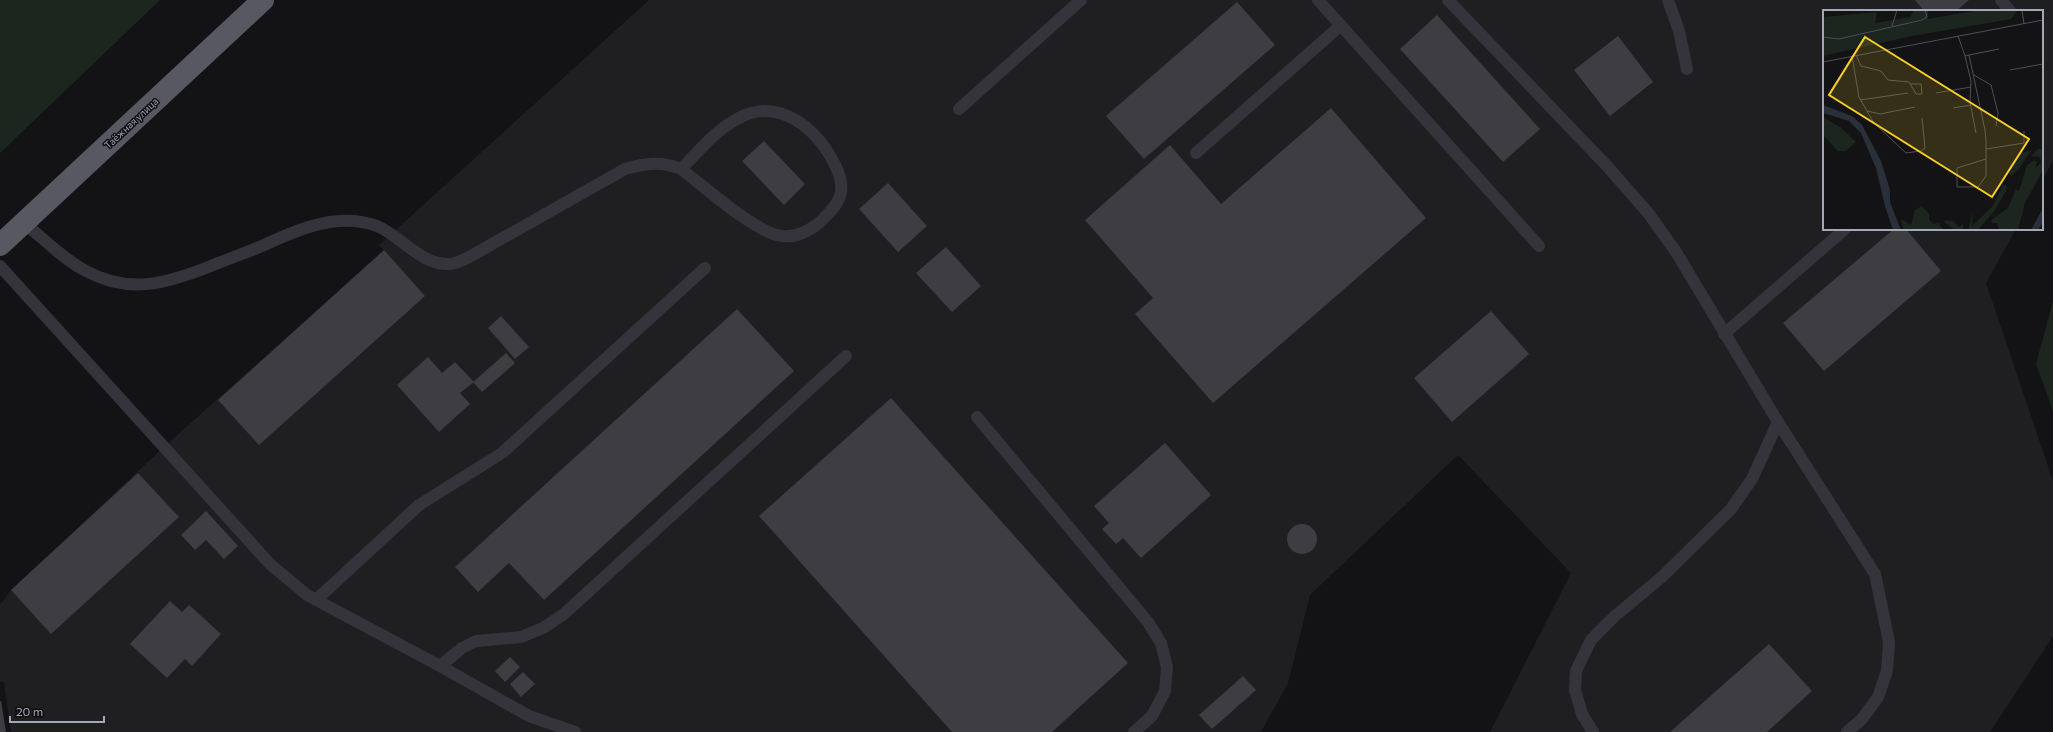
<svg xmlns="http://www.w3.org/2000/svg" width="2053" height="732" viewBox="0 0 2053 732" font-family="Commissioner,sans-serif">
	<rect width="100%" height="100%" fill="#131315"/>
	<path fill="#1f1f22" d="M649 0H2053V161L2042 181V11H1824V229H2016L1986 283 2053 481V636L1990 732H1490L1571 573 1458 455 1310 595 1288 683 1261 732H11L4 682H0V605L11 590 164 447 384 250 379 245Z"/>
	<g fill="#1d251f">
		<path d="M0 0H160L0 153Z"/>
		<path d="M2053 301V411L2036 364Z"/>
	</g>
	<g fill="#3d3d42">
		<path d="M1915 0H1969L1956 11H1924Z"/>
		<path d="M1237 2 1275 45 1144 159 1106 116Z"/>
		<path d="M1437 15 1540 129 1503 162 1400 49Z"/>
		<path d="M1618 36 1653 82 1610 116 1574 70Z"/>
		<path d="M1331 108 1426 218 1213 403 1135 314 1153 298 1085 220 1170 145 1221 204Z"/>
		<path d="M764 141 805 184 784 205 742 161Z"/>
		<path d="M888 183 927 226 898 252 859 209Z"/>
		<path d="M1894 229H1906L1941 271 1824 371 1783 323Z"/>
		<path d="M946 247 981 286 952 312 916 273Z"/>
		<path d="M384 250 425 296 259 445 218 400Z"/>
		<path d="M737 309 794 371 544 600 509 563 478 592 455 567Z"/>
		<path d="M1491 311 1529 354 1452 422 1414 378Z"/>
		<path d="M501 316 529 347 515 359 488 328Z"/>
		<path d="M506 353 515 363 482 392 473 382Z"/>
		<path d="M428 357 442 373 455 362 474 382 460 393 470 404 439 432 397 385Z"/>
		<path d="M891 398 1128 663 1052 732H952L759 516Z"/>
		<path d="M1165 443 1211 495 1141 558 1123 538 1116 544 1102 529 1109 523 1094 506Z"/>
		<path d="M138 473 179 517 51 634 11 590Z"/>
		<path d="M206 511 238 546 224 559 206 540 195 550 181 535Z"/>
		<circle cx="1302" cy="539" r="15"/>
		<path d="M170 601 182 612 189 605 221 634 192 666 185 659 167 678 130 644Z"/>
		<path d="M1769 644 1812 691 1767 732H1670Z"/>
		<path d="M510 657 520 667 505 682 495 671Z"/>
		<path d="M523 672 535 684 521 697 510 684Z"/>
		<path d="M1243 676 1256 690 1212 729 1199 715Z"/>
		<path d="M0 701H1L6 732H0Z"/>
	</g>
	<g fill="none" stroke-linecap="round" stroke-linejoin="round">
		<g stroke="#34343a" stroke-width="12">
			<path d="M1318 0 1539 246"/>
			<path d="M1448 0 1607 166 1649 214 1676 252 1778 422 1875 574 1889 642 1887 671 1878 697 1862 719 1847 732"/>
			<path d="M1668 0 1679 31 1687 69"/>
			<path d="M2001 0 2010 11"/>
			<path d="M959 109 1081 0"/>
			<path d="M1196 153 1340 26"/>
			<path d="M24 223C44 239 63 259 86 271 130 295 168 283 211 266 228 259 245 253 262 246 286 235 312 223 339 221 351 220 366 222 377 226 403 237 421 266 451 264 458 263 465 259 471 256L625 169C645 163 662 161 681 169 704 186 755 233 782 236 796 238 809 231 820 222 827 215 837 206 840 196 844 184 839 172 833 161 816 129 781 99 743 116 718 127 700 150 681 169"/>
			<path d="M0 266 270 564 307 595 440 666 462 648 476 641 521 637 543 628 564 614 846 356"/>
			<path d="M1724 334 1845 229"/>
			<path d="M977 417 1148 622 1161 643 1167 667 1165 691 1152 716 1134 732"/>
			<path d="M316 600 419 505 502 453 705 268"/>
			<path d="M440 666 529 716 575 732"/>
			<path d="M1593 732 1582 714 1575 690 1576 671 1591 640 1615 616 1663 576 1731 509 1752 479 1778 422"/>
		</g>
		<path stroke="#585862" stroke-width="22" d="M0 245 263 0"/>
	</g>
	<g text-anchor="middle" dominant-baseline="central" stroke-width="3" stroke-linejoin="round" paint-order="stroke">
		<g font-size="10" fill="#a4a7b6" stroke="#0e0e10">
			<text transform="translate(131 123) rotate(-43)">Таёжная улица</text>
		</g>
	</g>
	<g transform="translate(1823 10)">
		<rect width="220" height="220" fill="#131315"/>
		<path d="M91 0H105V9L156 0H195L188 9 89 26 0 46V7L54 2 52 13 87 7ZM0 107 17 117 33 132 23 141H15L0 125ZM215 139H220V160L202 193 195 220H176L174 213H169L168 210 185 198 193 179 196 181 204 155 211 150 214 152 212 158 218 153 217 147 208 146ZM209 140 195 160 187 167 186 157 198 143ZM180 175H183L184 179 172 200 155 220H145L150 202 149 216 169 197ZM99 196 106 204V209L110 214 116 213 120 220H80L78 209 88 215 92 200ZM123 210 130 211 136 217 140 214 141 220H132L121 212Z" fill="#1d251f"/>
		<path d="M0 95 29 106 39 115 58 151 67 180V192L78 220H70L62 196 53 158 38 123 26 111 0 103ZM220 198V212L215 220H208Z" fill="#293039"/>
		<path fill="none" stroke="#4d4e55" stroke-width="1" d="M199 0 201 14M69 16 74 0M135 26 142 46 146 45 162 120 163 130V166L155 177H134V158L163 149M0 27 16 29 99 10 104 7 102 0M33 45 38 56 58 61 65 70 86 72 93 84H99L98 74H88M146 45 176 39M29 46 36 87 44 101 57 104 92 97M142 46 148 71 147 92 153 123M0 52 220 10M187 60 220 54M151 65 168 75 175 103 173 116M113 83 148 77M37 90 85 83M130 98 148 95M44 101 51 113 83 143 98 141 102 138 99 108M163 139 201 133V121"/>
		<path fill="#fad026" fill-opacity="0.15" stroke="#fad026" stroke-width="2" d="M42 27 206 129 169 187 6 85Z"/>
		<rect width="220" height="220" fill="none" stroke="#a4a7b6" stroke-width="2"/>
	</g>
	<path d="M10 716v6h94v-6" fill="none" stroke="#a4a7b6" stroke-width="2"/>
	<text x="16" y="716" font-size="12" fill="#a4a7b6" stroke="#0e0e10" stroke-width="3" paint-order="stroke">20 m</text>
</svg>
